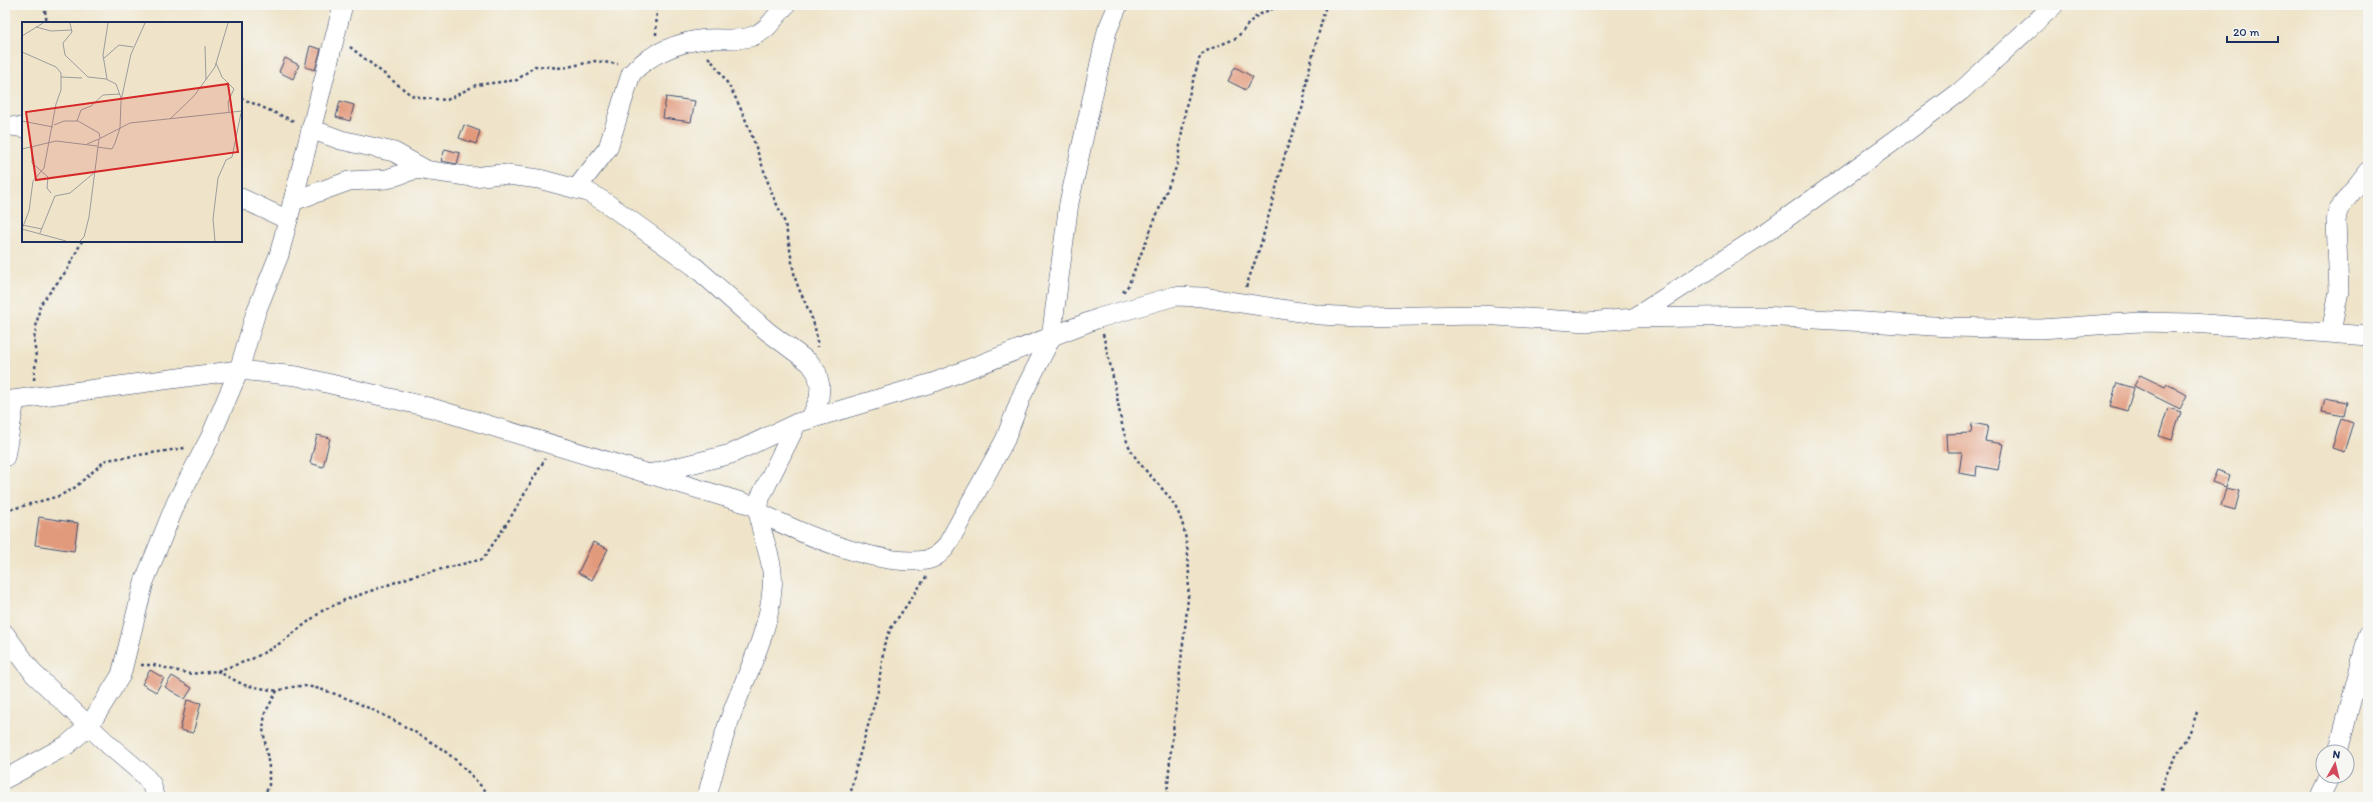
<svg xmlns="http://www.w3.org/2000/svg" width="2373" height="802" viewBox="0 0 2373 802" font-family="Itim,sans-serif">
	<rect width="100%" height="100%" fill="#f6f6f2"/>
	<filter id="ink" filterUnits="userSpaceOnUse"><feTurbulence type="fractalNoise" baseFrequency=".025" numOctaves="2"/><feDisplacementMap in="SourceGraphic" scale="8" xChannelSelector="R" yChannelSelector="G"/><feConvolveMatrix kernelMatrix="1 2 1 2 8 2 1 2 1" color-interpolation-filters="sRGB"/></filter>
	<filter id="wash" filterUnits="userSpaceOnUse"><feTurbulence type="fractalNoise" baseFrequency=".012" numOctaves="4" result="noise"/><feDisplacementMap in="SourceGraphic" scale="16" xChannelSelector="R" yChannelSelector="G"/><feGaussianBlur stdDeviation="0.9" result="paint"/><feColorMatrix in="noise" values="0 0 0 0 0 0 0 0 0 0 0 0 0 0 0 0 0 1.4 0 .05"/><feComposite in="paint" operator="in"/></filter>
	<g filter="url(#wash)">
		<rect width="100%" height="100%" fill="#efe4c9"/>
		<g id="blocks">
			<g fill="#e29a7d">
				<path d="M310 46 321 49 315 70 305 67Z"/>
				<path d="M285 58 299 65 293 79 279 72Z"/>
				<path d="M1235 67 1253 77 1246 90 1228 81Z"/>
				<path d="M666 97 695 101 691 122 663 118Z"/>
				<path d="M340 101 354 105 350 121 336 117Z"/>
				<path d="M464 125 480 131 476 144 459 138Z"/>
				<path d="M445 149 460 153 457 164 441 161Z"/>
				<path d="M2140 375 2165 387 2167 384 2187 395 2180 409 2134 386Z"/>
				<path d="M2117 383 2134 388 2127 411 2110 406Z"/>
				<path d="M2325 398 2347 402 2344 416 2322 412Z"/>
				<path d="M2168 408 2181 412 2172 440 2159 436Z"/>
				<path d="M2341 419 2353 423 2344 452 2332 448Z"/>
				<path d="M1972 423 1988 426 1985 441 2003 444 1998 470 1977 466 1976 476 1959 473 1962 452H1947L1946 434 1971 433Z"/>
				<path d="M317 435 330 438 323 467 310 463Z"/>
				<path d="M2217 470 2230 475 2226 487 2212 482Z"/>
				<path d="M2226 488 2240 491 2235 510 2221 506Z"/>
				<path d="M39 517 78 523 74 551 35 545Z"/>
				<path d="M593 542 608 549 592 580 578 573Z"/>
				<path d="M150 670 164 678 156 692 142 684Z"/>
				<path d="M172 676 192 688 185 699 165 687Z"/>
				<path d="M187 700 201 703 193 733 180 730Z"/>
			</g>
		</g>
	</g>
	<g filter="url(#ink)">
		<use href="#blocks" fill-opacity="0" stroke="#3b4a6e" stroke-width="1"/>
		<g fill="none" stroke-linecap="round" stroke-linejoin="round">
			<g stroke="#3b4a6e" stroke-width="20">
				<g id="minor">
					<path d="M5 125 23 128"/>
					<path d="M311 129 341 140 394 152 428 171"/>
					<path d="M576 189 608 148 631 74C648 54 681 41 707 39 722 38 736 41 750 37 768 32 774 17 786 5"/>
					<path d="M241 198 288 220"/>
					<path d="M293 201 349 181 387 179 416 169 473 177 500 174 539 179 588 192 605 202 694 266 767 331 810 363 817 373 820 386 819 399 811 418"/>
					<path d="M1634 318 1771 229 1894 141 1961 91 2054 5"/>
					<path d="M2331 332 2339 291 2336 221 2338 210 2368 171"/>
					<path d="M5 401 239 370 297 376 432 408 758 507"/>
					<path d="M5 457 15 400"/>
					<path d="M650 474 731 454 797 423"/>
					<path d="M760 513C802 534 878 567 926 560 935 559 940 553 946 547L1005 440 1022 395 1051 338 1069 203 1107 31 1118 5"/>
					<path d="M5 634 34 674 110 746 144 775 152 785 154 797"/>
					<path d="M2338 752 2368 635"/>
					<path d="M5 779 67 745 89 726 121 675 144 582 176 503 210 438 239 370 256 312 279 255 343 5"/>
					<path d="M707 797C714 769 722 740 732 713 747 673 769 632 772 589 776 554 754 531 760 498L797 423 935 382 1099 318 1175 296 1202 297 1320 315 1357 317 1481 315 1587 322 1634 318 1763 316 1950 327 2041 329 2139 322 2192 323 2368 336"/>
					<path d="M2320 797 2330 776"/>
				</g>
			</g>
			<g stroke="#3b4a6e" stroke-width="2.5" stroke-dasharray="3 3" stroke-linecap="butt">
				<path d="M44 5 47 23"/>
				<path d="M656 35 657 5"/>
				<path d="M350 47 411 95 423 98 447 100 476 85 517 80 535 66 563 68 595 61 618 64"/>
				<path d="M708 57C741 93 755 146 771 191 775 202 782 213 785 224 790 243 791 263 796 281 804 304 818 322 817 347"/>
				<path d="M241 98 296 122"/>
				<path d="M1246 287 1261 244 1286 151 1303 106 1307 78 1326 5"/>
				<path d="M1123 292 1128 286 1177 165 1186 106 1200 56C1210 47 1222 45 1234 39 1242 34 1245 27 1251 21 1260 12 1273 9 1285 5"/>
				<path d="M1103 334C1107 352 1112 370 1115 388 1120 409 1121 433 1132 452 1149 480 1174 492 1183 526 1194 568 1187 610 1182 652 1177 701 1170 748 1167 797"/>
				<path d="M34 380 36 358 34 339 40 305 67 270 82 241"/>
				<path d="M5 511 59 496 73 489 106 460 185 448"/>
				<path d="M141 665H154L190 674 217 671 250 660 267 651 282 642 322 611 345 600 413 576 483 559 509 520 545 459"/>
				<path d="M217 671 244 685 277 691"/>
				<path d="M264 797 269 785V767L263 729 265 713 277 691C286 688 294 686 304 686 339 689 423 733 451 756 466 768 478 784 492 797"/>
				<path d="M850 797 855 771 878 691 884 645 891 628 926 577"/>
				<path d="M2162 797C2161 775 2177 756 2187 738 2191 730 2194 721 2197 712"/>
			</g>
			<use href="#minor" stroke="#fff" stroke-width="19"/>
		</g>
	</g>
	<g transform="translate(22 22)">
		<rect width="220" height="220" fill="#efe4c9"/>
		<path fill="none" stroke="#9a9c9e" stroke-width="1" d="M48 1 50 10 41 21 43 33 66 55 84 57 94 62 99 76M14 5 29 9 50 8M0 14 21 1M183 24 184 58M0 30 34 45 39 51V68L34 82 22 146 11 159 7 189 0 207M81 37 97 23 111 25M194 41 200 55 212 67 206 80 207 90M39 55 60 56M85 57 81 33 86 1M220 84V98M148 97 172 74 193 45 206 1M0 99 31 105M55 99 59 88 69 84 81 73 98 72M32 103 42 99H56L77 111 78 116M65 122 77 117M10 124V141L26 155 25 166 29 171M75 125 90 127 93 121 98 106 99 79 109 32 123 1M0 127 34 119 75 124M0 203 20 207M0 207 44 219M18 211 33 174 48 171 73 150M58 219 62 215 67 195 77 117 108 101 220 89M193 219 191 197 196 156 204 138 210 135 219 91"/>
		<path fill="#d62828" fill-opacity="0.15" stroke="#d62828" stroke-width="2" d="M206 62 216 130 14 158 4 90Z"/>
		<rect width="220" height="220" fill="none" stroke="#1b2f5e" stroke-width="2"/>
	</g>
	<rect width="2373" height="802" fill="none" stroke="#f6f6f2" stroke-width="20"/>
	<g transform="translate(2335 764) rotate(8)"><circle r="19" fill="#f6f6f2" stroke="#9ea6b7"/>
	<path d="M0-3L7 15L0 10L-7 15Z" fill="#d1495b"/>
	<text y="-6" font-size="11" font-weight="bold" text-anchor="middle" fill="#1b2f5e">N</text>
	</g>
	<path d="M2227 36v6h51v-6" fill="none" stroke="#1b2f5e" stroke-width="2"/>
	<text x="2233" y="36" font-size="12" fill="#1b2f5e" stroke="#f6f6f2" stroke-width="3" paint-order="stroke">20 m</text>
</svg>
